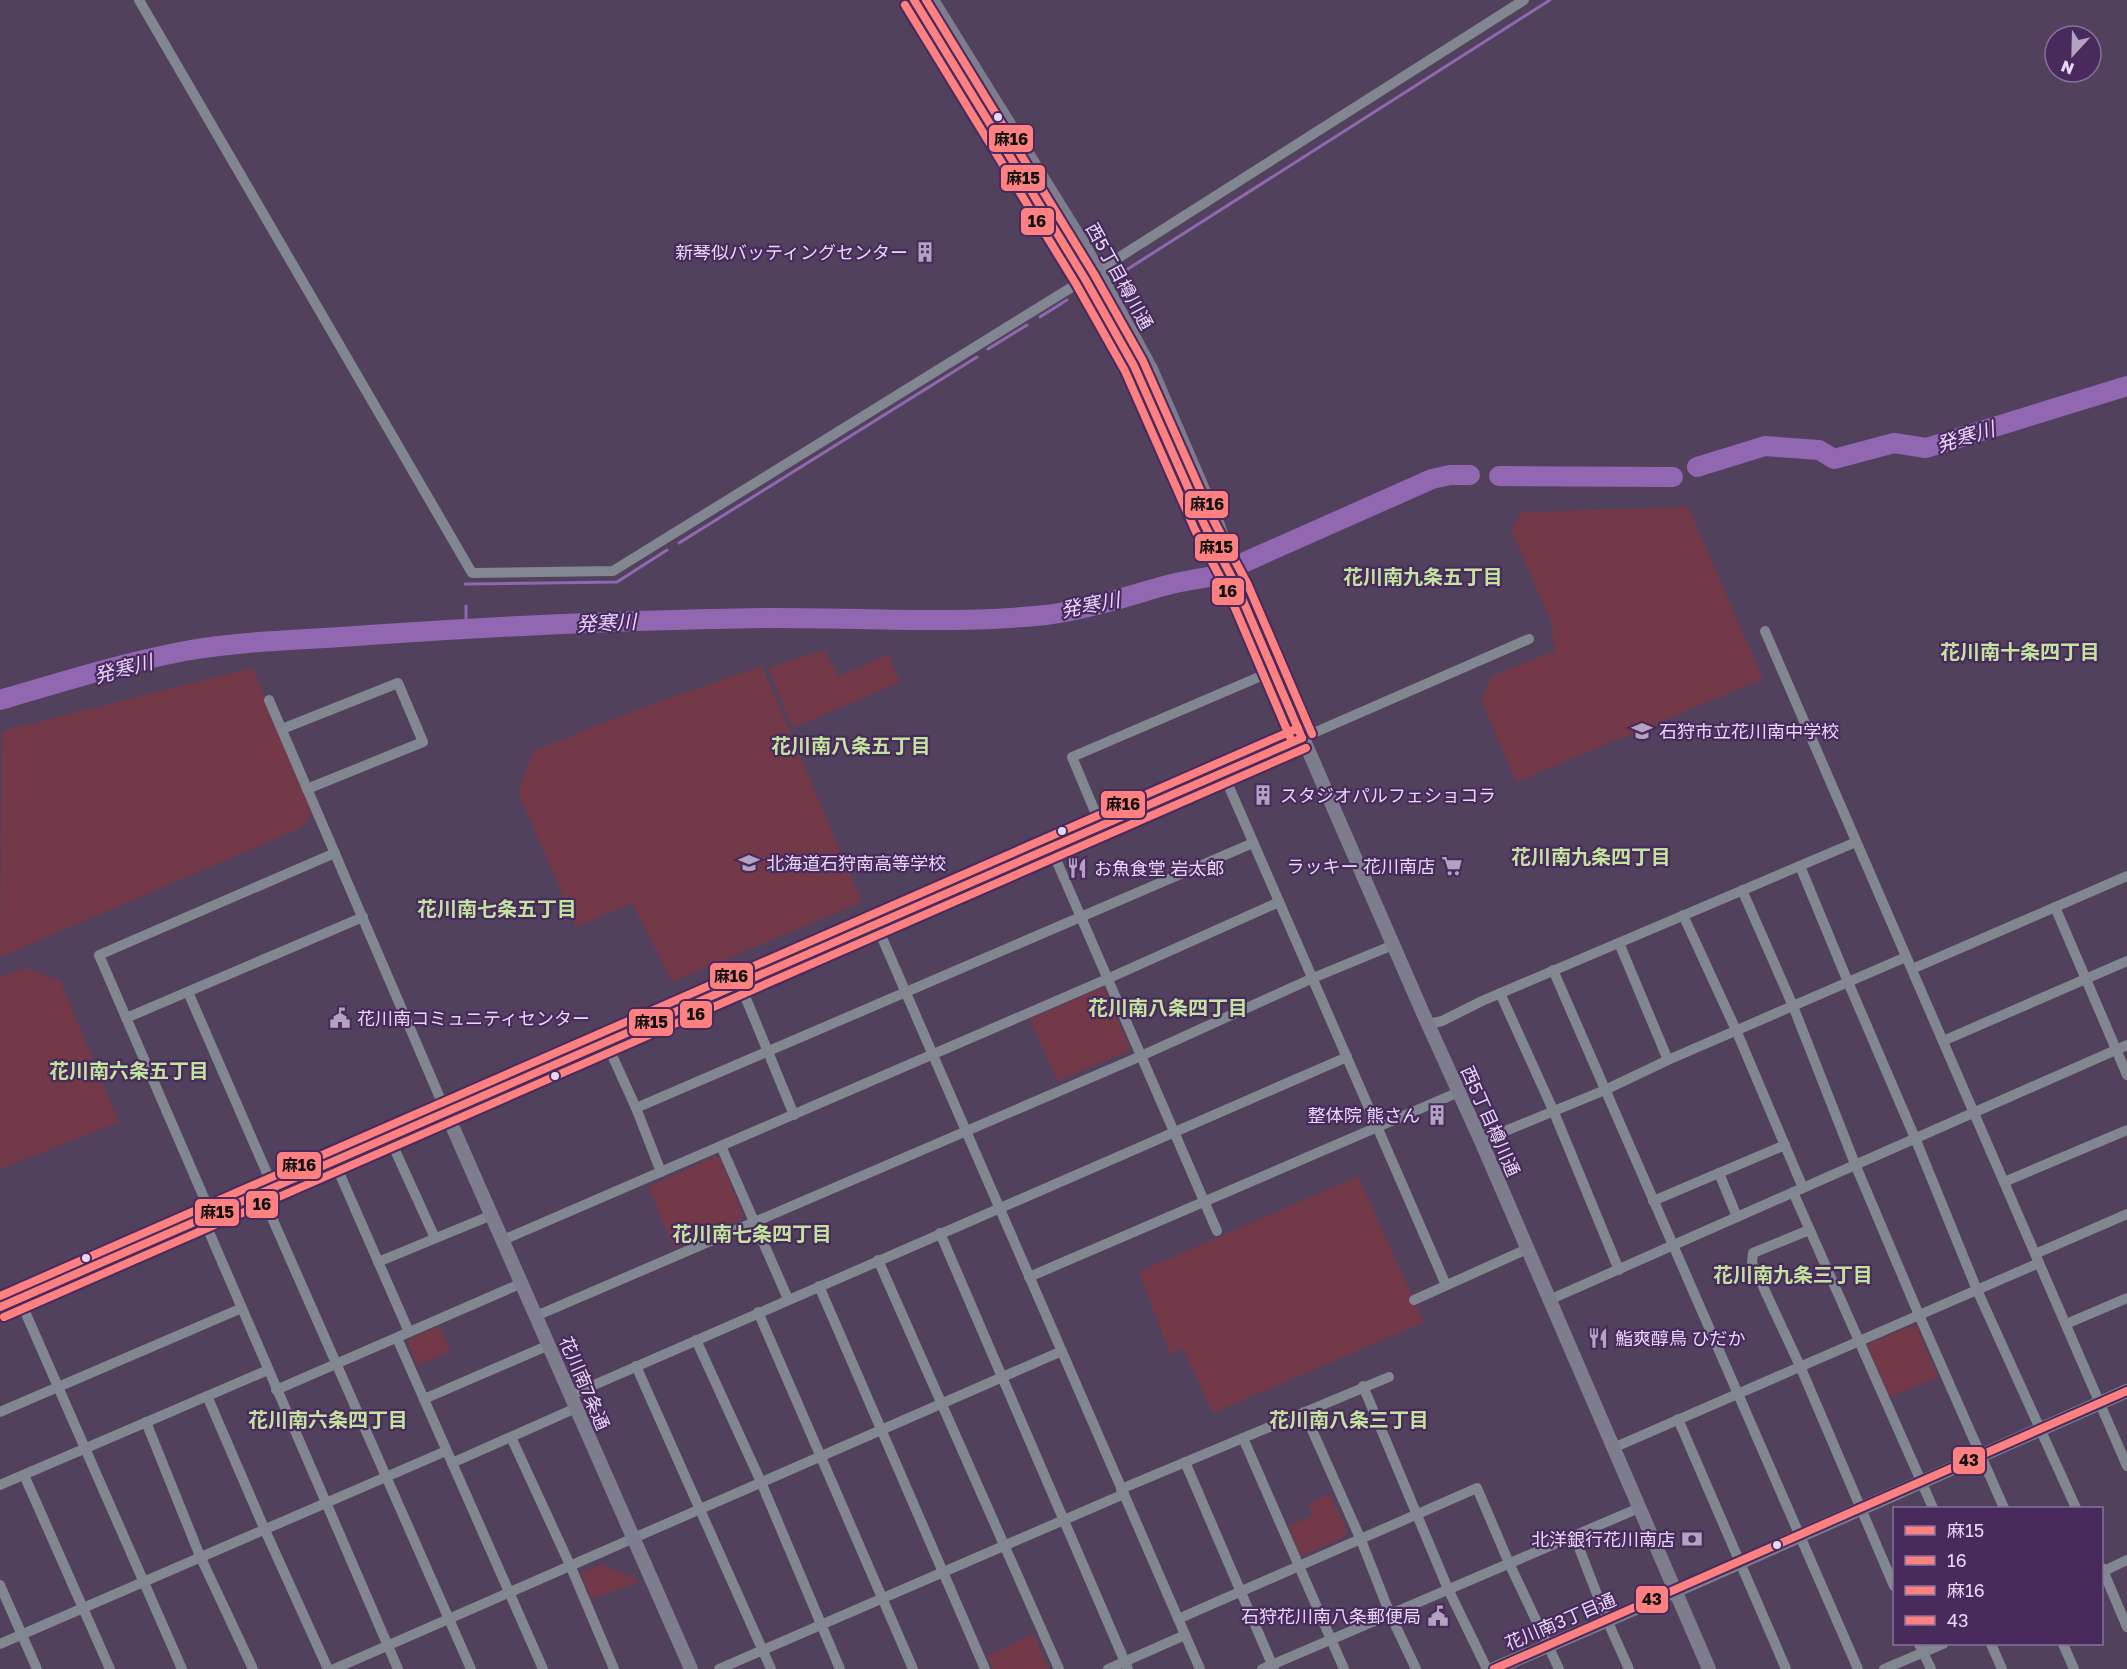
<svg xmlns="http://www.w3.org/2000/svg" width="2127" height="1669" viewBox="0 0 2127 1669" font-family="'Golos Text','Noto Sans JP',sans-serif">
	<rect width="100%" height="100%" fill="#51415d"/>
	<g fill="#743948">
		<path d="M1688 507 1763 679 1516 782 1481 699 1492 676 1555 651 1551 622 1511 530 1522 512Z"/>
		<path d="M825 650 838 676 888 655 900 682 793 728 768 668Z"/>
		<path d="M762 666 862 902 672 982 632 903 576 927 518 792 533 751 654 703Z"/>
		<path d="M253 668 312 813 301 828 0 957 2 731Z"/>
		<path d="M26 968 60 981 119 1122 0 1169V977Z"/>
		<path d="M1098 989 1105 990 1130 1047 1128 1051 1057 1081 1030 1019Z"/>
		<path d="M714 1157 720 1159 743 1215 741 1219 674 1248 648 1187Z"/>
		<path d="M1358 1176 1424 1322 1213 1413 1183 1349 1170 1354 1139 1272Z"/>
		<path d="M1913 1325 1917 1327 1938 1377 1890 1397 1868 1347 1869 1344Z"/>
		<path d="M439 1326 451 1351 418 1365 408 1343 409 1339Z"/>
		<path d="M1330 1494 1347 1532 1345 1537 1301 1556 1288 1526 1313 1516 1308 1504Z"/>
		<path d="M600 1565 636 1578 638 1582 592 1599 581 1576 583 1572Z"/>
		<path d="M1034 1634 1049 1669H993L987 1656Z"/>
	</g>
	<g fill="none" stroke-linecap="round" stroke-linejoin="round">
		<g stroke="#9167b2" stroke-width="3">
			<path d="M1120 274 1550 0"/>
			<path d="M1040 317 1067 300"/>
			<path d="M988 349 1027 325"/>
			<path d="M679 543 977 357"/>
			<path d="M465 584 617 582 667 550"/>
			<path d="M466 606V628"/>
		</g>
		<g stroke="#9167b2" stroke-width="20">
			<path d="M1697 467 1765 446 1819 450 1834 459 1894 443 1926 448 2127 386"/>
			<path d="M1499 476 1673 477"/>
			<path d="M1245 562 1432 479 1450 475H1470"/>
			<path d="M0 700C61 682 122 663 185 651 245 640 308 640 369 635 500 626 631 620 763 618 857 617 952 625 1046 615 1085 610 1122 598 1160 587 1177 582 1196 579 1214 576"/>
		</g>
		<g stroke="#818690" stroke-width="10">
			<path d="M139 0 472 573 613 571 1085 279 1524 0"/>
			<path d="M1765 631 2127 1466"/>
			<path d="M269 700 446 1112"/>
			<path d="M282 729 398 683 423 742 307 789"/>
			<path d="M1302 738 1529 639"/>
			<path d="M1223 773 1446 1285"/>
			<path d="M1101 826 1072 757 1273 671"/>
			<path d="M1051 848 1217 1231"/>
			<path d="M1800 866 1848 982 1915 1138 1977 1290 2076 1508"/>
			<path d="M1742 890 1793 1006 1855 1164 1919 1315 2004 1508"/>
			<path d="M2055 907 2127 1075"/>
			<path d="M1683 915 1736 1030 1803 1188"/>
			<path d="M876 924 1200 1669"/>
			<path d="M1619 943 1668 1060"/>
			<path d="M1912 969 2127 876"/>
			<path d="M1553 970 1858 1669"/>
			<path d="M740 984 794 1115"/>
			<path d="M188 992 273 1187"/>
			<path d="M1500 993 1553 1110 1619 1270"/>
			<path d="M126 1018 363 917"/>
			<path d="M1428 1024 1442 1021 1482 1001 1856 842"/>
			<path d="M1943 1041 2127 961"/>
			<path d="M606 1042 636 1108 661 1172"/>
			<path d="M636 1108 1253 843"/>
			<path d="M389 1137 435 1238"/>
			<path d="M1481 1141 1605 1090 1668 1060 1906 957"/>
			<path d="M721 1146 788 1299"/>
			<path d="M334 1161 409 1332"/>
			<path d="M1719 1173 1737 1217"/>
			<path d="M2004 1182 2127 1130"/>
			<path d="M1793 1192 1933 1508"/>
			<path d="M261 1193 471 1669"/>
			<path d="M1653 1201 1785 1145"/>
			<path d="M211 1214 99 955 335 853"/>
			<path d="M203 1218 398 1669"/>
			<path d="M1809 1230 1753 1253 1752 1263 1800 1366 1894 1586"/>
			<path d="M940 1233 1128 1669"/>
			<path d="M503 1240 1107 979 1279 902"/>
			<path d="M2035 1254 2127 1214"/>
			<path d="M878 1260 1059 1669"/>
			<path d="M378 1262 492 1215"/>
			<path d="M1029 1277 1459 1092"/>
			<path d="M819 1286 985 1669"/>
			<path d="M19 1298 182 1669"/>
			<path d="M1414 1300 1527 1249"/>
			<path d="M1549 1300 2127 1045"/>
			<path d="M758 1312 913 1669"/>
			<path d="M536 1316 1141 1056 1313 978 1393 945"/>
			<path d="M2066 1324 2127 1298"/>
			<path d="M397 1338 543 1669"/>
			<path d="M696 1340 761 1482 840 1669"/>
			<path d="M636 1366 771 1669"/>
			<path d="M1363 1386 1448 1589 1487 1669"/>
			<path d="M276 1390 522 1283"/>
			<path d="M571 1395 1347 1057"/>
			<path d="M207 1396 264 1528 328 1669"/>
			<path d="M424 1399 549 1345"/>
			<path d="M0 1412 242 1308"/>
			<path d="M1304 1412 1361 1540 1390 1614 1416 1669"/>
			<path d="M1678 1419 1786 1669"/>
			<path d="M146 1422 200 1556 253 1669"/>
			<path d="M511 1437 570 1565 614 1669"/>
			<path d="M1243 1438 1344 1669"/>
			<path d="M1613 1448 2039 1263"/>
			<path d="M1185 1462 1274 1669"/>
			<path d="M452 1463 576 1408"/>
			<path d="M24 1475 110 1669"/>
			<path d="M0 1485 268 1370"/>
			<path d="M1121 1489 1389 1377"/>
			<path d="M1574 1535 1607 1620 1629 1669"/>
			<path d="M2102 1568 2127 1627"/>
			<path d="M2102 1572 2127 1560"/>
			<path d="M0 1585 37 1669"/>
			<path d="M1178 1619 1477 1488 1509 1563 1559 1669"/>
			<path d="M0 1644 446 1451"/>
			<path d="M1919 1644 1931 1669"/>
			<path d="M1991 1644 2002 1669"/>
			<path d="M2063 1644 2074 1669"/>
			<path d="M334 1669 1062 1351"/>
			<path d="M719 1669 1124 1494"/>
			<path d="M1108 1669 1185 1635"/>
			<path d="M1262 1669 1639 1508"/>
			<path d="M1884 1669 1943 1644"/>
		</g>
		<g stroke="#7d7d8d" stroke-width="14">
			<path d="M914 0 1085 279 1134 366 1205 526 1238 589 1422 1011 1481 1141 1709 1669"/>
			<path d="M932 0 1083 244 1151 369 1217 522 1228 556"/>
			<path d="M446 1112 691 1669"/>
			<path d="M0 1307 1302 738"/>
			<path d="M1494 1669 1675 1591 2127 1391"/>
		</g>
		<g stroke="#482a5d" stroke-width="12">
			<g id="bus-1">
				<path d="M914 0 1085 279 1134 366 1205 526 1238 589 1302 738"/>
				<path d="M0 1307 1302 738"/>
			</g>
		</g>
		<g stroke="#482a5d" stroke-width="12">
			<g id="bus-2">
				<path d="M905 5 1076 284 1125 371 1195 530 1229 594 1292 742"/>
				<path d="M4 1317 1306 748"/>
			</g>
		</g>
		<g stroke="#482a5d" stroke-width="12">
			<g id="bus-3">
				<path d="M926 0 1094 274 1143 361 1214 521 1248 585 1312 734"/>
				<path d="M0 1296 1298 728"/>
			</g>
		</g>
		<g stroke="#482a5d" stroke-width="12">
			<path id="bus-4" d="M1494 1669 2127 1391"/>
		</g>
		<use href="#bus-1" stroke="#ff8080" stroke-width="8"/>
		<use href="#bus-2" stroke="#ff8080" stroke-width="8"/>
		<use href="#bus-3" stroke="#ff8080" stroke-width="8"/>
		<use href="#bus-4" stroke="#ff8080" stroke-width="8"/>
	</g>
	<defs>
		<g id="building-bare" transform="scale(1.62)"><path d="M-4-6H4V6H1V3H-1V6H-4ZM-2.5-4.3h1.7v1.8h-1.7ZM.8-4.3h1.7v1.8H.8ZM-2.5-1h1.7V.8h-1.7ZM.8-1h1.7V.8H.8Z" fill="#b3a3c1" stroke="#482a5d" stroke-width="2.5" paint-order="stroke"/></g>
		<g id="school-bare" transform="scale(1.62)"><path d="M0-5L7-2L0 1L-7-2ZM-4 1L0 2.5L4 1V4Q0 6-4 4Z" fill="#b3a3c1" stroke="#482a5d" stroke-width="2.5" paint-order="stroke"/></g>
		<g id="supermarket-bare" transform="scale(1.62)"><path d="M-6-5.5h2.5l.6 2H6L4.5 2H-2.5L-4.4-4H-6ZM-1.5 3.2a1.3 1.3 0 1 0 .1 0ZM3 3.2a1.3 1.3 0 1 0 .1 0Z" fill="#b3a3c1" stroke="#482a5d" stroke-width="2.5" paint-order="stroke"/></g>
		<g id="restaurant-bare" transform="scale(1.62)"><path d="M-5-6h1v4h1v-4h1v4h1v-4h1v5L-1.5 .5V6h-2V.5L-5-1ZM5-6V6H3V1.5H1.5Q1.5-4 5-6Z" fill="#b3a3c1" stroke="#482a5d" stroke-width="2.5" paint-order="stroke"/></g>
		<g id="civic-bare" transform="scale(1.62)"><path d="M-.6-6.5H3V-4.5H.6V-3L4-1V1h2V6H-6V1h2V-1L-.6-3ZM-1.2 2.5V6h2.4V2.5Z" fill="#b3a3c1" stroke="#482a5d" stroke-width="2.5" paint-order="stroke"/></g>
		<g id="bank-bare" transform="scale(1.62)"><path d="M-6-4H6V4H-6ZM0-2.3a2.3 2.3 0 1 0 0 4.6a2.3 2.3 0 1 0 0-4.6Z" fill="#b3a3c1" stroke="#482a5d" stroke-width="2.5" paint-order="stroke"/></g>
	</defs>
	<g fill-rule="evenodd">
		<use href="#building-bare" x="925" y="252"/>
		<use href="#school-bare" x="1642" y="731"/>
		<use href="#building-bare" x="1263" y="795"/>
		<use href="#school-bare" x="749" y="863"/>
		<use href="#supermarket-bare" x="1452" y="866"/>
		<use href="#restaurant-bare" x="1077" y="868"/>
		<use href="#civic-bare" x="340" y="1018"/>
		<use href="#building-bare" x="1437" y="1115"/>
		<use href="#restaurant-bare" x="1598" y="1338"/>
		<use href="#bank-bare" x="1692" y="1539"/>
		<use href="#civic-bare" x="1438" y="1616"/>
	</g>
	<g fill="#e8d8f7" stroke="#482a5d" stroke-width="2">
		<circle cx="998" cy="117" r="5"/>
		<circle cx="1062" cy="831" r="5"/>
		<circle cx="555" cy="1076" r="5"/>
		<circle cx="86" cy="1258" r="5"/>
		<circle cx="1777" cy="1545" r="5"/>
	</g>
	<g text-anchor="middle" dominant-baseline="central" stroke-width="4.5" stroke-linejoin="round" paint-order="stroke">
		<g font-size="18" fill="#e8d8f7" stroke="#482a5d" text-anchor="start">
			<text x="908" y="252" text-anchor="end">新琴似バッティングセンター</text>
			<text x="1659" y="731">石狩市立花川南中学校</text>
			<text x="1280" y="795">スタジオパルフェショコラ</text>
			<text x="766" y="863">北海道石狩南高等学校</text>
			<text x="1435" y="866" text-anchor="end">ラッキー 花川南店</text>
			<text x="1094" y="868">お魚食堂 岩太郎</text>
			<text x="357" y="1018">花川南コミュニティセンター</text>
			<text x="1420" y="1115" text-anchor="end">整体院 熊さん</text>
			<text x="1615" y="1338">鮨爽醇鳥 ひだか</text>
			<text x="1675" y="1539" text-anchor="end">北洋銀行花川南店</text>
			<text x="1421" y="1616" text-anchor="end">石狩花川南八条郵便局</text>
		</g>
		<g font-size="18" fill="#e8d8f7" stroke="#482a5d">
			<text transform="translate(1120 276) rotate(61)">西5丁目樽川通</text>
			<text transform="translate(1491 1121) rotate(66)">西5丁目樽川通</text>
			<text transform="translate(585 1383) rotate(67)">花川南7条通</text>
			<text transform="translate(1560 1621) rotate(-23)">花川南3丁目通</text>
		</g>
		<g font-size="20" font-style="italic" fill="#ead4ff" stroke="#482a5d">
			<text transform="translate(1965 436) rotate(-17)">発寒川</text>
			<text transform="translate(1090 604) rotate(-11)">発寒川</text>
			<text transform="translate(606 622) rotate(-3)">発寒川</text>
			<text transform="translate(123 668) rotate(-15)">発寒川</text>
		</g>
		<g font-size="20" font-weight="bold" fill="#c3e49d" stroke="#482a5d">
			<text x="1423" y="576">花川南九条五丁目</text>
			<text x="2020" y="651">花川南十条四丁目</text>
			<text x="851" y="745">花川南八条五丁目</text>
			<text x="1591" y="856">花川南九条四丁目</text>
			<text x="497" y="908">花川南七条五丁目</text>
			<text x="1168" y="1007">花川南八条四丁目</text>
			<text x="129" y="1070">花川南六条五丁目</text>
			<text x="752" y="1233">花川南七条四丁目</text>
			<text x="1793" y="1274">花川南九条三丁目</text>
			<text x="328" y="1419">花川南六条四丁目</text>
			<text x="1349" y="1419">花川南八条三丁目</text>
		</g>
	</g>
	<g stroke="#482a5d" stroke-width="2">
		<rect x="988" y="124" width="46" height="29" rx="6" fill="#ff8080"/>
		<rect x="1000" y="164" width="46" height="28" rx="6" fill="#ff8080"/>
		<rect x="1020" y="207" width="35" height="29" rx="6" fill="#ff8080"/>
		<rect x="1184" y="490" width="45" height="29" rx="6" fill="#ff8080"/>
		<rect x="1194" y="533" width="45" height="29" rx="6" fill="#ff8080"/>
		<rect x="1211" y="577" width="34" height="29" rx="6" fill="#ff8080"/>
		<rect x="1100" y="790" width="46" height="29" rx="6" fill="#ff8080"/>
		<rect x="709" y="962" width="45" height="28" rx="6" fill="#ff8080"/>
		<rect x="679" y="1000" width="34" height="29" rx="6" fill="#ff8080"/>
		<rect x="628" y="1008" width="46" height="29" rx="6" fill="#ff8080"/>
		<rect x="276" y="1151" width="46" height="29" rx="6" fill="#ff8080"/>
		<rect x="245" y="1190" width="34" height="29" rx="6" fill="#ff8080"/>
		<rect x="194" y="1198" width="46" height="29" rx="6" fill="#ff8080"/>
		<rect x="1952" y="1446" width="34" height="29" rx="6" fill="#ff8080"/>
		<rect x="1635" y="1585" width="34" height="29" rx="6" fill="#ff8080"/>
	</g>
	<g font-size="16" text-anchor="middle" font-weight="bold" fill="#111">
		<text x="1011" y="145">麻16</text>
		<text x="1023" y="184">麻15</text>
		<text x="1037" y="227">16</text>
		<text x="1207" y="510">麻16</text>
		<text x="1216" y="553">麻15</text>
		<text x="1228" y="597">16</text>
		<text x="1123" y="810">麻16</text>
		<text x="731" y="982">麻16</text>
		<text x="696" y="1020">16</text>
		<text x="651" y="1028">麻15</text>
		<text x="299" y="1171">麻16</text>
		<text x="262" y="1210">16</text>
		<text x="217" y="1218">麻15</text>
		<text x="1969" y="1466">43</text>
		<text x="1652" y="1605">43</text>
	</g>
	<rect x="1893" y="1507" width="210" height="138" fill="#482a5d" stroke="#88709b" stroke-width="1.5"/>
	<rect x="1905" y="1526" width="30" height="9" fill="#ff8080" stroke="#88709b" stroke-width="1.5"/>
	<text x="1947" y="1537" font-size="18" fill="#e8d8f7">麻15</text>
	<rect x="1905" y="1556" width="30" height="9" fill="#ff8080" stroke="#88709b" stroke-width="1.5"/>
	<text x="1947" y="1567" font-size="18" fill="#e8d8f7">16</text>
	<rect x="1905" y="1586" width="30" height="9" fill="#ff8080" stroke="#88709b" stroke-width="1.5"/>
	<text x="1947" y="1597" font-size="18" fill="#e8d8f7">麻16</text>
	<rect x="1905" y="1616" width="30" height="9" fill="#ff8080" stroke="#88709b" stroke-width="1.5"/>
	<text x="1947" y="1627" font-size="18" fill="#e8d8f7">43</text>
	<g transform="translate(2073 54) rotate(202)"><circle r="28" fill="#482a5d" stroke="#88709b" stroke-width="1.5"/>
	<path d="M0-4.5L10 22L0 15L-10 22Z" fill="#b3a3c1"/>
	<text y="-9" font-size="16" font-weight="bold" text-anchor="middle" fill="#e8d8f7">N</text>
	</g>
</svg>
